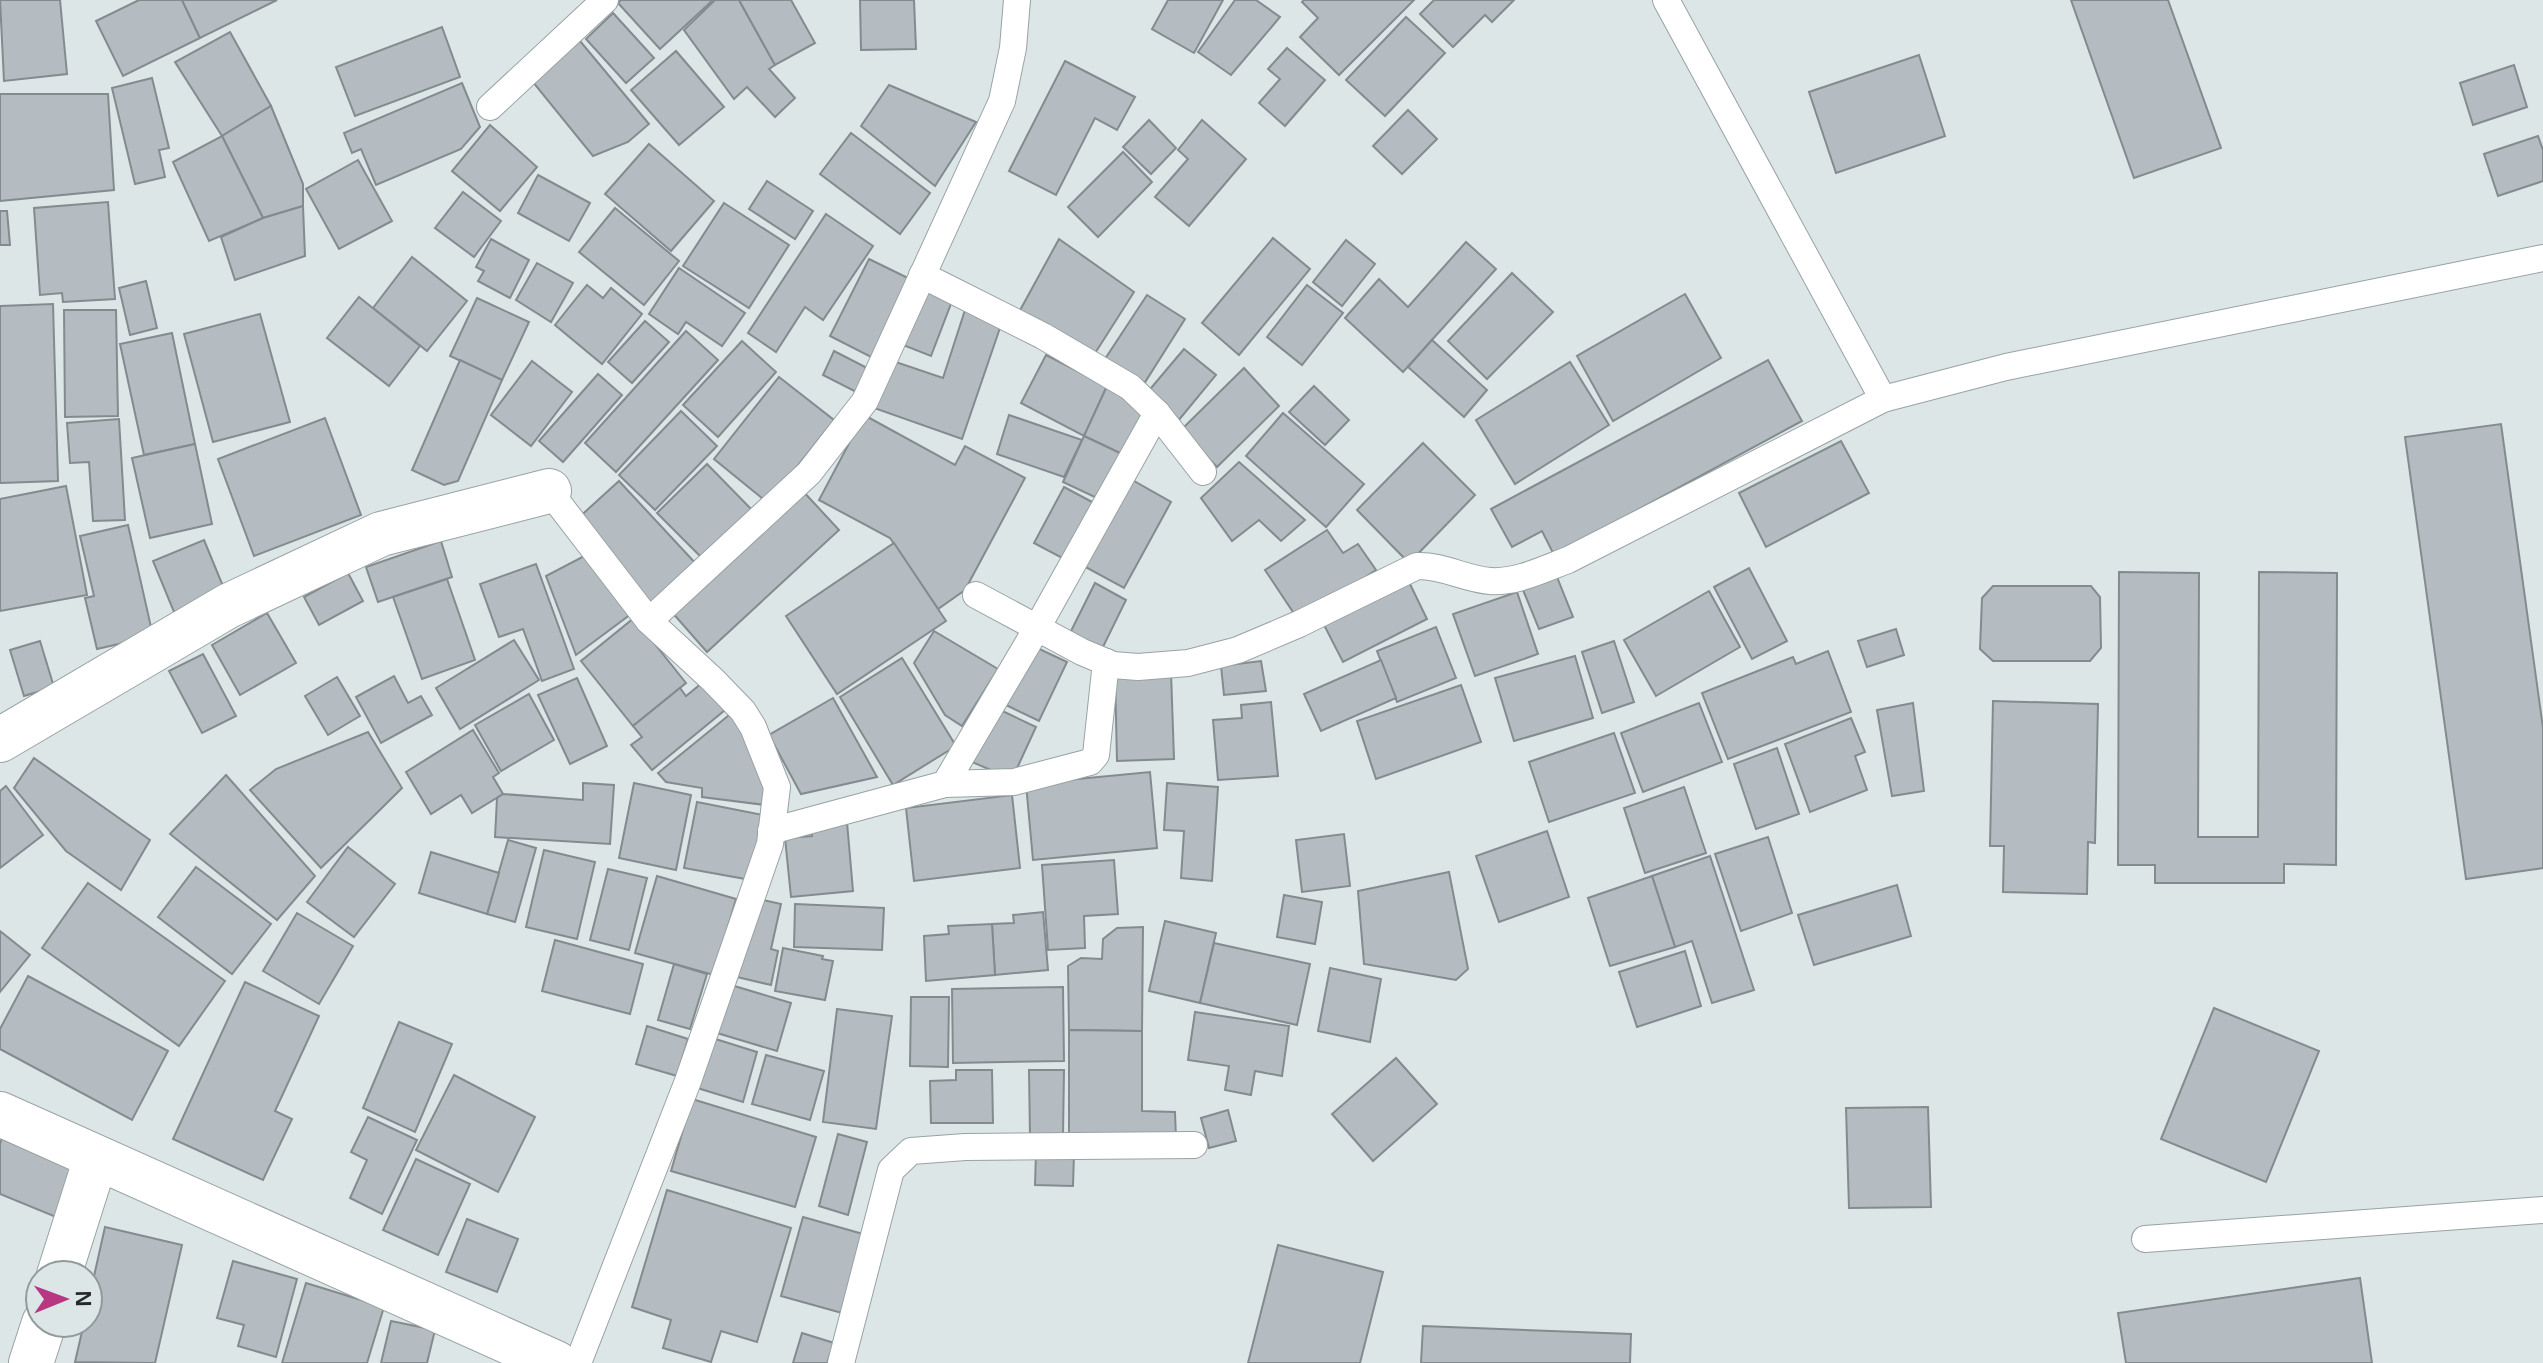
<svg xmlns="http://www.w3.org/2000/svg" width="2543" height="1363" viewBox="0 0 2543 1363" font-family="Helvetica,sans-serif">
	<rect width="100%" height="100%" fill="#dce6e7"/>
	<g fill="#b4bcc1" stroke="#848b8f" stroke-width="2">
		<path d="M0 0H60L67 74 4 81Z"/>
		<path d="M139 0H182L200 38 123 76 96 21Z"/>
		<path d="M182 0H277L200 38Z"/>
		<path d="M621 0H713L660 49 618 3Z"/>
		<path d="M715 0H739L775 65 769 69 795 98 775 117 747 87 734 99 684 30Z"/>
		<path d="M739 0H791L815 43 775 65Z"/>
		<path d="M860 0H914L916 49 861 50Z"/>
		<path d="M1168 0H1223L1194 53 1152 29Z"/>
		<path d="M1235 0H1256L1280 17 1231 75 1198 52Z"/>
		<path d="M1304 0H1414L1339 75 1300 37 1318 18 1302 2Z"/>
		<path d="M1434 0H1514L1492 22 1485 15 1453 47 1420 14Z"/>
		<path d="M2071 0H2168L2221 148 2134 178Z"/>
		<path d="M613 13 654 58 626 83 586 39Z"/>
		<path d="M1406 17 1445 53 1385 116 1346 80Z"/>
		<path d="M442 27 460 77 355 116 336 67Z"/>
		<path d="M230 32 271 106 222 136 175 62Z"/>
		<path d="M580 41 649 124 628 142 593 156 532 81Z"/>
		<path d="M1287 48 1325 80 1285 126 1259 103 1280 79 1268 69Z"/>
		<path d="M676 51 724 107 679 145 631 90Z"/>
		<path d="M1919 55 1945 136 1836 173 1809 92Z"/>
		<path d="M1065 61 1135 97 1117 130 1095 118 1056 195 1009 171Z"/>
		<path d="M2514 65 2527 107 2473 125 2460 83Z"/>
		<path d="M152 78 169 148 159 150 165 177 135 184 112 88Z"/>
		<path d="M462 83 480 127 461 149 376 185 361 149 352 153 344 133Z"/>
		<path d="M889 85 976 122 935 186 861 126Z"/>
		<path d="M0 94H108L114 190 0 201Z"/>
		<path d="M271 106 303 184V206L263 218 222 136Z"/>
		<path d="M1408 110 1437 139 1402 174 1373 146Z"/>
		<path d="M1149 120 1176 148 1151 174 1123 147Z"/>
		<path d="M1202 120 1246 159 1189 226 1155 197 1188 159 1178 150Z"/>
		<path d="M490 125 537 167 500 211 452 171Z"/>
		<path d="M851 133 930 193 900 234 820 174Z"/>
		<path d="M222 136 263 218 209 241 173 162Z"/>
		<path d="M2538 136 2543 150V181L2498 196 2484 154Z"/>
		<path d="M649 144 714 201 671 251 605 194Z"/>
		<path d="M1123 152 1152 182 1098 237 1068 207Z"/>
		<path d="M358 160 392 221 339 249 306 189Z"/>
		<path d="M538 175 590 203 569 241 518 213Z"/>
		<path d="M767 181 813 211 795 239 749 209Z"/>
		<path d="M463 192 501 221 474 257 435 228Z"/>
		<path d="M108 202 115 299 63 302 62 293 40 295 34 208Z"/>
		<path d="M724 203 789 245 749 308 683 266Z"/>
		<path d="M303 206 305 256 235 280 221 237 263 218Z"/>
		<path d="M615 208 679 261 644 305 579 252Z"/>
		<path d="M0 211H7L10 245H0Z"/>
		<path d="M826 214 873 246 823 320 805 307 776 352 748 333Z"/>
		<path d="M1273 238 1310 269 1239 355 1202 323Z"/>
		<path d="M491 239 529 260 510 298 478 281 484 271 476 267Z"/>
		<path d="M1059 239 1134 292 1092 358 1018 314Z"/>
		<path d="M1346 240 1375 264 1342 306 1313 282Z"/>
		<path d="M1466 242 1496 269 1403 372 1345 318 1379 279 1408 307Z"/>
		<path d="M412 257 467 301 427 351 373 308Z"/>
		<path d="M869 259 910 279 871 357 830 336Z"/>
		<path d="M537 263 573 283 551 322 516 300Z"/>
		<path d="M679 268 745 313 722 346 686 322 678 334 649 314Z"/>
		<path d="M1512 273 1553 312 1487 379 1448 341Z"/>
		<path d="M146 281 157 328 130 335 119 288Z"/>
		<path d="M587 285 603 298 611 288 642 314 602 364 555 325Z"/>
		<path d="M1307 285 1343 313 1302 365 1267 337Z"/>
		<path d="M924 290 952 301 931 356 903 345Z"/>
		<path d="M1685 294 1721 358 1613 421 1577 356Z"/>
		<path d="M1147 295 1185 319 1142 387 1103 362Z"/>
		<path d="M359 297 420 346 389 386 327 338Z"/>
		<path d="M477 298 529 322 502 380 450 356Z"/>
		<path d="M53 304 58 481 0 483V306Z"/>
		<path d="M64 310H116L118 416 65 417Z"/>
		<path d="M965 310 1002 322 962 439 874 408 890 360 943 378Z"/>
		<path d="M260 314 290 422 213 442 184 334Z"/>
		<path d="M645 321 669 342 632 383 608 362Z"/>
		<path d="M686 331 718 360 616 472 585 443Z"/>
		<path d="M172 333 195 444 144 455 120 344Z"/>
		<path d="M1432 340 1487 390 1464 417 1408 367Z"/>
		<path d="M742 341 776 372 718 437 683 405Z"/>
		<path d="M1184 349 1216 375 1178 421 1146 394Z"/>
		<path d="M834 351 873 371 862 395 823 375Z"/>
		<path d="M1046 355 1107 386 1084 436 1021 403Z"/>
		<path d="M460 360 502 380 458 481 444 485 412 470Z"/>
		<path d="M1768 360 1802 421 1554 555 1542 531 1512 547 1491 509Z"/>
		<path d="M532 361 572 392 531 446 491 415Z"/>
		<path d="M1570 362 1609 425 1515 484 1476 420Z"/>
		<path d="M1244 368 1279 406 1217 467 1181 430Z"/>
		<path d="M598 374 622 395 563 462 539 441Z"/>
		<path d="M779 377 834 420 768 503 714 459Z"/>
		<path d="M1107 386 1146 406 1122 454 1084 436Z"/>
		<path d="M1314 386 1349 420 1325 445 1289 412Z"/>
		<path d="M681 411 717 446 655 510 619 475Z"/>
		<path d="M1283 413 1364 484 1326 527 1246 456Z"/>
		<path d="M864 415 955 465 965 446 1025 478 965 590 938 609 890 538 819 500Z"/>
		<path d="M1009 415 1082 440 1064 477 997 454Z"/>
		<path d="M325 418 361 515 254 556 218 459Z"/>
		<path d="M119 419 125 520 93 521 89 462 70 463 67 423Z"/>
		<path d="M2501 424 2543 728V868L2466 879 2405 437Z"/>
		<path d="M1084 436 1122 454 1101 500 1063 482Z"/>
		<path d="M1841 441 1869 493 1766 547 1739 493Z"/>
		<path d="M1423 443 1475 495 1409 563 1357 510Z"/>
		<path d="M195 444 212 524 150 538 132 458Z"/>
		<path d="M1239 462 1305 520 1281 541 1259 520 1232 541 1201 498Z"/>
		<path d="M707 464 755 513 706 562 657 513Z"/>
		<path d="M1127 477 1171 502 1124 588 1080 564Z"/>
		<path d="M619 481 699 567 655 609 575 521Z"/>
		<path d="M66 486 87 595 0 611V499Z"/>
		<path d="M1064 487 1094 503 1064 559 1034 543Z"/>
		<path d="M801 489 839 530 707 652 670 610Z"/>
		<path d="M128 525 153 636 97 649 85 598 94 596 80 536Z"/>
		<path d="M1327 530 1343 553 1358 544 1376 570 1299 621 1265 570Z"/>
		<path d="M204 540 225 591 174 612 153 561Z"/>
		<path d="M441 541 452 577 378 602 366 567Z"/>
		<path d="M894 543 946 621 837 694 786 616Z"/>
		<path d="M588 554 631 614 576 655 546 576Z"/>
		<path d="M536 564 574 669 542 681 523 629 499 637 480 584Z"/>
		<path d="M1749 568 1787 641 1752 659 1714 587Z"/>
		<path d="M2119 572 2199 573 2198 837H2258L2259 572 2337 573 2336 865 2284 864V883H2155V865H2118Z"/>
		<path d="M348 573 363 601 319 625 304 597Z"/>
		<path d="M1557 577 1573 617 1539 629 1523 590Z"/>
		<path d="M447 579 475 660 422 679 393 597Z"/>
		<path d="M1409 582 1427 619 1343 662 1323 623Z"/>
		<path d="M1095 583 1126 600 1102 649 1070 633Z"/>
		<path d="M1993 586H2091L2100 597 2101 648 2090 661H1993L1980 649 1982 598Z"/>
		<path d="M1709 591 1740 647 1656 696 1624 640Z"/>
		<path d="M1517 592 1538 654 1475 676 1453 614Z"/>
		<path d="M267 613 296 663 240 695 212 645Z"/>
		<path d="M634 618 686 683 633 726 581 661Z"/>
		<path d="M1436 627 1456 678 1397 702 1377 651Z"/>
		<path d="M1896 629 1904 655 1867 667 1858 641Z"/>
		<path d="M934 631 998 669 962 726 945 715 914 663Z"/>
		<path d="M514 640 539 680 460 729 436 688Z"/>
		<path d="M40 641 54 687 24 696 10 650Z"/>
		<path d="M1614 641 1634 702 1602 713 1582 652Z"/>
		<path d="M1033 646 1067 662 1039 721 1006 705Z"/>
		<path d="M1828 651 1851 712 1728 759 1702 693 1793 657 1796 664Z"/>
		<path d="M203 654 236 716 202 733 169 671Z"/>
		<path d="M1575 656 1593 718 1514 741 1495 678Z"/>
		<path d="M902 658 956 746 893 785 840 697Z"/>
		<path d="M1381 660 1396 698 1321 731 1304 694Z"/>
		<path d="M1261 661 1266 691 1224 695 1221 666Z"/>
		<path d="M1171 672 1174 759 1117 761 1115 673Z"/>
		<path d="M394 676 408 703 421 696 432 715 381 743 356 697Z"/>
		<path d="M337 677 360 716 328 735 305 696Z"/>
		<path d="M577 678 607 746 570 764 538 695Z"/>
		<path d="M702 683 725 710 652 770 631 745 642 737 633 726 680 688 686 696Z"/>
		<path d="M1461 685 1481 742 1376 779 1357 721Z"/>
		<path d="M529 694 554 740 501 771 475 725Z"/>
		<path d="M833 698 877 777 801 794 769 735Z"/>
		<path d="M1993 701 2098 704 2095 843 2088 842 2087 894 2003 892 2004 846H1990Z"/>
		<path d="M1271 702 1278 776 1218 780 1213 720 1242 718 1241 705Z"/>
		<path d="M1699 703 1722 762 1643 792 1621 733Z"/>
		<path d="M1913 703 1924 791 1892 796 1877 710Z"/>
		<path d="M996 708 1036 727 1012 779 972 762Z"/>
		<path d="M734 711 769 785 765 805 702 797V788L666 782 658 773Z"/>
		<path d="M1851 718 1865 752 1855 756 1867 790 1810 812 1785 744Z"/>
		<path d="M473 730 499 773 493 777 503 794 472 813 461 795 431 814 406 772Z"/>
		<path d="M368 732 402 788 321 868 250 790 276 769Z"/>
		<path d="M1614 733 1635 793 1549 822 1529 762Z"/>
		<path d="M1777 748 1799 814 1756 829 1734 764Z"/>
		<path d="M34 758 150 840 121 890 66 851 14 788Z"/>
		<path d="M1150 772 1157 848 1033 860 1026 784Z"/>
		<path d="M226 775 315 876 277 920 170 834Z"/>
		<path d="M583 783 614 785 610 844 495 837 497 798 503 794 583 800Z"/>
		<path d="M634 783 691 795 676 870 619 858Z"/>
		<path d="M1167 783 1218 787 1212 881 1181 878 1184 831 1164 830Z"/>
		<path d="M6 786 43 835 0 868V791Z"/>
		<path d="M1684 787 1706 853 1645 873 1624 808Z"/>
		<path d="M1012 795 1020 868 914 881 906 808Z"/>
		<path d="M697 802 763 815 751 880 684 868Z"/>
		<path d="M847 822 853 891 791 897 785 838 812 836V825Z"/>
		<path d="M1547 831 1569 897 1499 922 1476 856Z"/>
		<path d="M1344 834 1350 886 1302 892 1296 840Z"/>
		<path d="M1768 837 1792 913 1741 931 1715 854Z"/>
		<path d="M508 840 536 848 515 922 487 914Z"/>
		<path d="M348 847 395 884 354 937 307 902Z"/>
		<path d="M544 850 595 862 577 939 526 927Z"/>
		<path d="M431 852 499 873 487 914 419 893Z"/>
		<path d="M1710 856 1754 990 1712 1003 1692 941 1675 947 1652 876Z"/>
		<path d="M1114 860 1118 914 1084 916 1085 948 1048 950 1042 865Z"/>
		<path d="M196 867 271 924 232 974 158 917Z"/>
		<path d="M608 869 647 878 629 950 590 940Z"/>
		<path d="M1449 872 1468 969 1456 980 1364 964 1358 891Z"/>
		<path d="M657 876 736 899 714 975 635 953Z"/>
		<path d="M1652 876 1675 947 1610 966 1588 898Z"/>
		<path d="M88 883 225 981 179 1046 42 948Z"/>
		<path d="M1897 885 1911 936 1814 965 1798 915Z"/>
		<path d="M1284 895 1322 902 1315 944 1277 937Z"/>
		<path d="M754 898 781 904 771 949 778 951 771 985 737 977Z"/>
		<path d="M795 904 884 908 882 950 794 947Z"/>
		<path d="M1043 912 1048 970 995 975 992 924 1014 923 1013 915Z"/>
		<path d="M297 913 353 946 319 1004 263 971Z"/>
		<path d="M1165 921 1216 933 1200 1003 1149 991Z"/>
		<path d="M992 924 995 975 926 981 924 936 949 934 948 926Z"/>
		<path d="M1143 927 1142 1031 1069 1030 1068 966 1081 958 1102 959 1103 939 1117 928Z"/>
		<path d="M0 931 30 955 0 992Z"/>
		<path d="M555 940 643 964 630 1014 542 991Z"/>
		<path d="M1214 943 1310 964 1297 1025 1200 1003Z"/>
		<path d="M783 948 823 956 822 959 833 961 825 1000 775 991Z"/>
		<path d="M1685 951 1701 1006 1637 1027 1619 972Z"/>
		<path d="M674 964 707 974 690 1029 658 1020Z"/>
		<path d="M1330 968 1381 979 1370 1042 1318 1031Z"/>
		<path d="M28 976 168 1051 132 1120 0 1049V1029Z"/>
		<path d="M245 982 319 1016 275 1111 292 1119 263 1180 173 1139Z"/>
		<path d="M731 985 791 1003 777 1051 717 1033Z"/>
		<path d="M1063 987 1064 1061 953 1063 952 989Z"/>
		<path d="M911 997H949L948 1067 910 1066Z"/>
		<path d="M2214 1008 2319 1051 2266 1182 2161 1139Z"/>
		<path d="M837 1009 892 1016 876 1129 823 1122Z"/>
		<path d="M1195 1012 1289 1026 1282 1076 1255 1071 1251 1095 1225 1090 1229 1066 1188 1060Z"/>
		<path d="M399 1022 452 1044 415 1132 363 1108Z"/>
		<path d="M647 1026 688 1039 677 1076 636 1064Z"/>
		<path d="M1069 1030 1142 1031V1111L1175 1112 1176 1139H1069Z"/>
		<path d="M709 1037 757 1052 743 1102 694 1087Z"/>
		<path d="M766 1055 824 1071 810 1120 752 1104Z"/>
		<path d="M1396 1058 1437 1104 1373 1161 1332 1114Z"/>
		<path d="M956 1070H992L993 1123H931L930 1081 956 1080Z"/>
		<path d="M1029 1070H1064L1063 1135 1030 1136Z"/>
		<path d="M454 1075 535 1117 498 1192 416 1150Z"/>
		<path d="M692 1099 816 1137 795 1207 671 1171Z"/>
		<path d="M1928 1107 1931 1207 1849 1208 1846 1108Z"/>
		<path d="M1228 1110 1236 1141 1209 1148 1201 1118Z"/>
		<path d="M368 1117 417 1140 382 1214 350 1198 367 1160 351 1152Z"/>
		<path d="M838 1134 867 1142 848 1215 819 1206Z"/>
		<path d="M2 1138 76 1168 56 1217 0 1194V1144Z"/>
		<path d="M1036 1152 1074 1153 1073 1186 1035 1185Z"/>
		<path d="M416 1159 470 1184 438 1255 383 1230Z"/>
		<path d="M667 1190 791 1228 757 1342 721 1331 711 1362 663 1348 671 1320 632 1307Z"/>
		<path d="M803 1217 863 1234 842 1313 781 1296Z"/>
		<path d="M467 1219 518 1239 497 1292 446 1272Z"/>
		<path d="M105 1227 182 1245 155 1363 75 1362 84 1323H88V1303Z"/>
		<path d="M1278 1245 1383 1272 1360 1363H1248Z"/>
		<path d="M233 1261 297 1279 276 1357 238 1346 244 1325 217 1318Z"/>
		<path d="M2360 1278 2372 1363H2126L2118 1313Z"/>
		<path d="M306 1283 384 1307 367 1363H282Z"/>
		<path d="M391 1321 435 1330 427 1363H381Z"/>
		<path d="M1423 1326 1631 1334 1630 1363H1421Z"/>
		<path d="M802 1333 834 1343 827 1363H793Z"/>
	</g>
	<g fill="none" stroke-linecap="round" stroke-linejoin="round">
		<g stroke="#99a2a3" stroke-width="28">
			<g id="lane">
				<path d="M1666 0 1883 399"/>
				<path d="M490 107 605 0"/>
				<path d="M922 275 1043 336 1130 387 1157 413 1203 472"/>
				<path d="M549 491 649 621 713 680 743 711 753 727 777 787 770 844 688 1081 578 1363"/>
				<path d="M976 595 1082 652 1113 665 1138 667 1188 663 1238 650 1299 624 1417 566C1442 565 1465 579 1490 581 1516 583 1544 569 1568 560L1883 399 2006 367 2543 258"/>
				<path d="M649 621 809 473 865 401 1002 101 1013 48 1017 0"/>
				<path d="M945 784 1037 628 1157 413"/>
				<path d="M771 831 945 784 1014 782 1090 762 1096 755 1106 662"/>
				<path d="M2145 1239 2543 1210"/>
				<path d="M841 1363 891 1170 911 1151 965 1147 1194 1145"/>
			</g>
		</g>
		<g stroke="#99a2a3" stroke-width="46">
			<g id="street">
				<path d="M0 740 228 606 381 534 549 491"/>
				<path d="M0 1114 556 1363"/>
				<path d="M59 1275 96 1158"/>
				<path d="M31 1363 44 1323"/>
			</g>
		</g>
		<use href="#lane" stroke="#fff" stroke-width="26"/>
		<use href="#street" stroke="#fff" stroke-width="44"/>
	</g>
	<g transform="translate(64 1299) rotate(89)"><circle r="38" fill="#dce6e7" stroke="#929a9b" stroke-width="2"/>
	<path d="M0-6L14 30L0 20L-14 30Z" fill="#b73783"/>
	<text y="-12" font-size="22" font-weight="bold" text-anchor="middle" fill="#242828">N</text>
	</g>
</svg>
